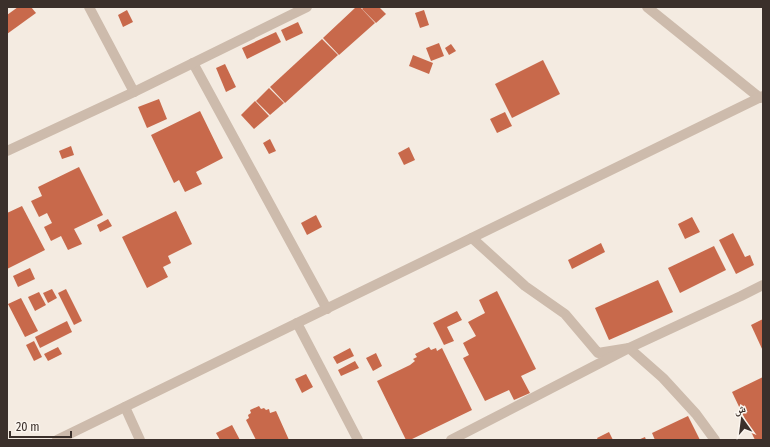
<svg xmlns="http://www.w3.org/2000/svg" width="770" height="447" viewBox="0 0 770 447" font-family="'Fira Sans Condensed','Noto Naskh Arabic',sans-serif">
	<rect width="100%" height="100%" fill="#f4ebe1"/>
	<g fill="#c8694b">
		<path d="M18 7H31L36 13 7 34V15Z"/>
		<path d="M356 7H360L375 23 339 55 323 38Z"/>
		<path d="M364 7H379L386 14 376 23 362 9Z"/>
		<path d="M127 10 133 22 123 27 118 15Z"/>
		<path d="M424 10 429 25 420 28 415 13Z"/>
		<path d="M298 22 303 33 286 41 281 30Z"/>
		<path d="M276 32 281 42 247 59 242 48Z"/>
		<path d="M322 39 338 55 285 103 270 87Z"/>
		<path d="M439 43 444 56 431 61 426 48Z"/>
		<path d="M451 44 456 51 449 55 445 48Z"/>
		<path d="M413 55 433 63 429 74 409 66Z"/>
		<path d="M543 60 560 94 512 118 495 84Z"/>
		<path d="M225 64 236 87 226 92 216 68Z"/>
		<path d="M269 88 284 103 270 115 256 101Z"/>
		<path d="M159 99 167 119 147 128 138 107Z"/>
		<path d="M255 101 269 116 254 129 241 115Z"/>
		<path d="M200 111 223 158 196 172 202 184 185 192 179 180 174 183 151 135Z"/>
		<path d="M505 112 512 126 497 133 490 119Z"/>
		<path d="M270 139 276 151 269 154 263 143Z"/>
		<path d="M71 146 74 155 62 159 59 151Z"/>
		<path d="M409 147 415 160 404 165 398 153Z"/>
		<path d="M79 167 103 215 74 229 82 244 68 250 61 236 51 241 44 227 52 223 47 213 39 217 31 201 42 196 38 187Z"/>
		<path d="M22 206 45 250 7 269V213Z"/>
		<path d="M176 211 192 244 168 256 171 263 163 267 168 277 147 288 122 237Z"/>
		<path d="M316 215 322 227 307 235 301 223Z"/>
		<path d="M692 217 700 232 685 239 678 224Z"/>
		<path d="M108 219 112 226 100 232 97 225Z"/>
		<path d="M733 233 745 257 750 255 754 265 736 274 719 240Z"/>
		<path d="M601 243 605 252 572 269 568 260Z"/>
		<path d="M714 246 726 270 680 293 668 268Z"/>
		<path d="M30 268 35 279 18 287 13 276Z"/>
		<path d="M658 280 673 312 609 340 595 308Z"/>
		<path d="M52 289 57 298 48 303 43 293Z"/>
		<path d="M66 289 82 321 74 325 58 293Z"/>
		<path d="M497 291 536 369 521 376 530 393 514 400 509 390 485 401 463 358 469 355 463 343 476 336 468 322 485 313 479 300Z"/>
		<path d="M39 292 46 305 35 311 28 297Z"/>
		<path d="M21 298 38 331 25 337 8 304Z"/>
		<path d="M457 311 462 320 447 327 454 341 444 345 433 323Z"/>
		<path d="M763 319V351L751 325Z"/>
		<path d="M67 321 72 332 40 348 35 337Z"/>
		<path d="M34 341 42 357 34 361 26 345Z"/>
		<path d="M58 347 62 354 48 361 44 354Z"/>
		<path d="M429 347 431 350 436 348 437 351 442 348 472 410 410 440H406L377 381 410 365 415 361 413 359 417 357 415 354Z"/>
		<path d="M350 348 354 356 337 364 333 357Z"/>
		<path d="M376 353 382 366 373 371 366 358Z"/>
		<path d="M355 361 359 368 341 376 338 370Z"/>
		<path d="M306 374 313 387 302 393 295 379Z"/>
		<path d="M763 377V439L760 440H755L732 392Z"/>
		<path d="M259 406 261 409 264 408 266 410 269 409 270 413 276 411 289 440H256L246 420 249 418 248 415 251 413 250 410Z"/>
		<path d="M688 416 700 440H655L652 433Z"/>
		<path d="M232 425 240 440H220L216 433Z"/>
		<path d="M609 432 613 440H598L597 438Z"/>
		<path d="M645 437 646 440H638Z"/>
	</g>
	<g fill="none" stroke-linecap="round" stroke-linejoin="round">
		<g stroke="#cdbbac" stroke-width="10">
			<path d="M89 7 134 92"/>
			<path d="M193 63 327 309"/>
			<path d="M7 151 134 92 307 7"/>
			<path d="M472 238 525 286 565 314 598 353 629 348 663 378 696 414 715 440"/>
			<path d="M297 323 358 440"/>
			<path d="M125 407 140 440"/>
			<path d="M451 440 629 348 741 296 763 285"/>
		</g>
		<g stroke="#cdbbac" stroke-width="10">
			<path d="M647 7 760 98"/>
			<path d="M57 440 763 96"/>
		</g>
	</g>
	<rect width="770" height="447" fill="none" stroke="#3b302b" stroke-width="16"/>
	<g transform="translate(742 419) rotate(346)" stroke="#fbf5ee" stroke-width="3" paint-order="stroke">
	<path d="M0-3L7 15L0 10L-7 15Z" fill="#3b302b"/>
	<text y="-6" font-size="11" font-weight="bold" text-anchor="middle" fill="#3b302b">ش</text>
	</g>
	<path d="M10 431v6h61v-6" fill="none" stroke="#3b302b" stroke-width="2"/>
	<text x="16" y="431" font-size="12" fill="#3b302b" stroke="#fbf5ee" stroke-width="3" paint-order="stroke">20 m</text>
</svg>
